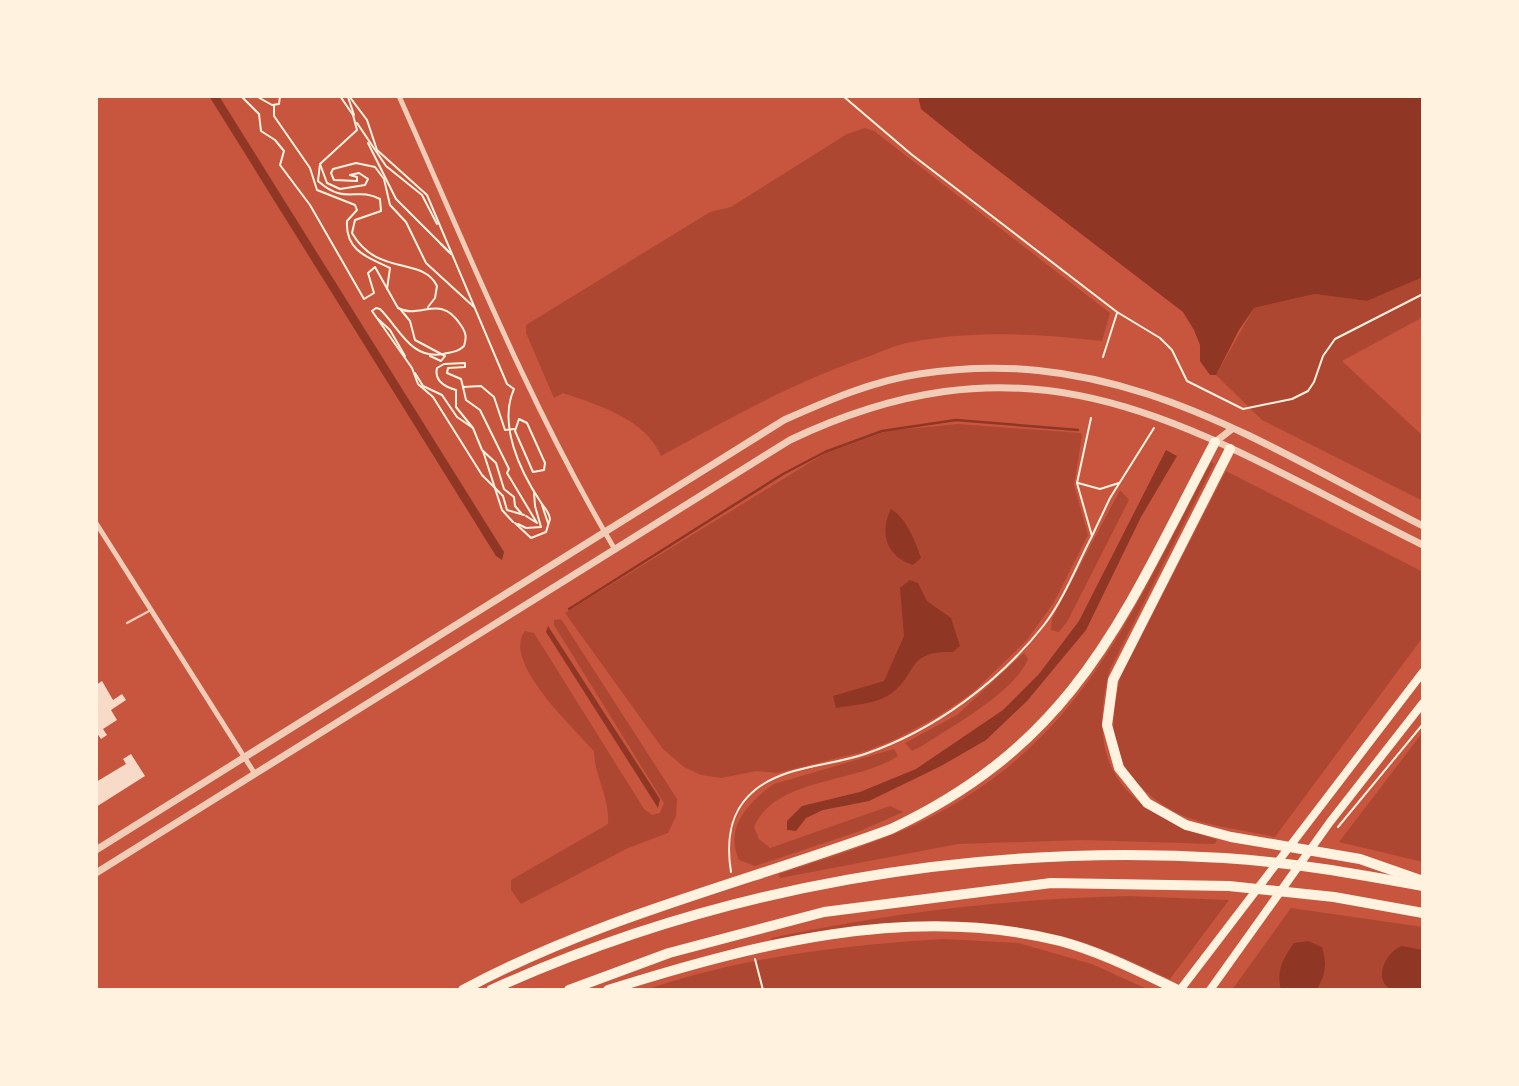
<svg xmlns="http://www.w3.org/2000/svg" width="1519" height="1086" viewBox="0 0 1519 1086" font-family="'Open Sans',sans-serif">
	<rect width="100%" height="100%" fill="#c8553d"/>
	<g fill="#ae4732">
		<path d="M865 128 874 131 1110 313 1102 341C1039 334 975 330 912 342 897 344 881 352 867 357 794 382 728 419 661 456 646 419 598 405 563 393L554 398 526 333V325L710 212 731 207 847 134Z"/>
		<path d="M1423 277V317L1342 361 1423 436V501L1262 420 1216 375 1254 308 1315 294 1367 301Z"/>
		<path d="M957 424 1081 433 1082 436 1074 485 1088 535 1054 602 1027 640 972 693 938 716 898 738 866 751 777 773 756 771 721 778 701 775 684 767 663 749 565 613 824 454 887 431Z"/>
		<path d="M1211 462 1214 464 1109 671C1085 771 1126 810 1217 840L1215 844 1082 840 958 844 780 878 779 874C825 859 871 845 915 825 1082 746 1130 615 1211 462Z"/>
		<path d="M1226 471 1423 572V637L1275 837C1247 831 1216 827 1189 818 1158 807 1123 777 1115 743 1111 722 1116 699 1120 678Z"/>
		<path d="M1120 490 1129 500 1067 622 1059 632 1051 630 1052 619Z"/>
		<path d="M561 619 677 799 676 816 668 833 628 848 521 904 511 890V880L608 824C610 797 594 776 594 751 574 728 501 661 525 631L534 633 644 809 652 815 660 813 664 803 554 625V620Z"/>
		<path d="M1024 653 1028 659C1014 693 952 726 922 746L912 751 905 743 957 715Z"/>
		<path d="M1423 732V862L1339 842Z"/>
		<path d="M894 749 898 756C856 784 775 777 754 827L759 839 770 848 890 806 903 812 860 831 755 866 739 860C724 828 749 801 774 784Z"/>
		<path d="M1127 896 1229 900 1170 979C1143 967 1115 953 1086 943 982 910 877 922 772 940L771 938C889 913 1006 899 1127 896Z"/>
		<path d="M1291 908 1423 927V990H1232Z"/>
		<path d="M943 939 1018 943 1092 964 1149 990H646C741 957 843 945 943 939Z"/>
	</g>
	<g fill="#8f3625">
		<path d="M209 96H219L504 552 502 560 496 556Z"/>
		<path d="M918 96H1423V277L1367 301 1315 294 1254 308 1239 330 1216 375H1210L1200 361V345L1194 330 1183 312 973 151 921 109Z"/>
		<path d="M1166 450 1177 456 1141 517 1086 630 1027 701 986 740 941 766 869 801 823 810 806 818 796 831 787 830V821L802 806 860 792 916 769 1003 710 1039 674 1079 621Z"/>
		<path d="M891 509C907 519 915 541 921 558L913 565C886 557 879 532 891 509Z"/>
		<path d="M910 580 918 583 927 601 951 618 960 646 953 652C904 651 919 675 889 695 875 704 853 705 836 708L833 696 884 681 904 636 900 588Z"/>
		<path d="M548 626 660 799 658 808 546 632Z"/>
		<path d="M1308 941 1322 947C1327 964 1326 974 1317 989L1281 990C1276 971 1283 958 1294 943Z"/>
		<path d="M1402 946 1423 950V988C1414 989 1402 992 1394 990 1371 984 1385 951 1402 946Z"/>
	</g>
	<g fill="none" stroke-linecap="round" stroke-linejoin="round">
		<path stroke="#8f3625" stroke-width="2.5" d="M569 609 783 474 825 452 882 431 956 420 1078 430"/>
	</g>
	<g fill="#f7dbc8">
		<path d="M102 681 113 700 122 694 126 700 111 710 117 720 103 729 107 735 101 739 96 732V685Z"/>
		<path d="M131 754 145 776 96 807V782L126 764 123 759Z"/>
	</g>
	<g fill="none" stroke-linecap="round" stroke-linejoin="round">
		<g stroke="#fff3e0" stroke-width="2">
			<path d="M241 96 259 114 261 131 275 140 284 151 280 165 310 205 364 299 374 293 368 273 375 267 398 308C420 320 440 293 460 324 466 332 467 337 464 346 458 352 452 352 443 354 411 360 400 329 380 309L376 308 372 311 412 368 418 384 433 397 482 475 503 496 507 510 524 515"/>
			<path d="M256 96 272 105 279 104 280 96"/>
			<path d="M340 96 353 115 357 130 320 164 318 181C346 206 356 186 380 199L381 211 355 220 352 233C377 277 423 256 437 286L435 298 428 307"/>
			<path d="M349 96 367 120 377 150 427 195 507 384 514 389C498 424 520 471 540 501 544 508 549 511 550 519L546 532 531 538 515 523"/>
			<path d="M843 96 911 154 1117 312 1160 338 1172 350 1187 381 1243 409 1292 399 1308 391 1314 382 1323 356 1335 339 1423 294"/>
			<path d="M348 97 354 115"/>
			<path d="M274 105V116L310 168 317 190 355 205 357 210 347 221C345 252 370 258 390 268L387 289"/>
			<path d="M357 123 386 166 422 195 437 224"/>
			<path d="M368 143 396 199 449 252"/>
			<path d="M320 164 327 183 340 189 365 185 368 179 359 173 350 175 357 177V181L334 180 331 173 333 169 356 163 375 167 384 179 390 205 406 222 426 263 474 307"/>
			<path d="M441 244 451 254"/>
			<path d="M401 310 410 321 415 340 445 356 441 361 430 356"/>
			<path d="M378 319 390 330 405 356"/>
			<path d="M1103 357 1117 313"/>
			<path d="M415 373 423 386 442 395 457 417 473 428"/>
			<path d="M463 387 466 400 480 410 509 469 507 473 537 523 526 516"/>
			<path d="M519 419 527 423 545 463 544 470 533 472 515 431Z"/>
			<path d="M514 429 505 430 494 397 481 386 463 387 461 379 447 373 448 368 465 367V363L444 364 437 368C434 381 445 387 456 390V407L473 428 482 450 496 463 504 489 514 497 515 506 521 513"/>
			<path d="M483 451 502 510 513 522"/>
			<path d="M1078 483 1100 489 1119 483"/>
			<path d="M542 505 548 523"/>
			<path d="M518 524 526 528 541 527 535 506 534 492"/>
			<path d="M1092 536 1110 498 1154 428"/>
			<path d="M1338 827 1423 724"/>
			<path d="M731 872C726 841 729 811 755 790 784 766 830 766 865 754 935 730 999 682 1044 625 1064 599 1077 565 1092 536L1077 483 1091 418"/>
			<path d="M755 959 763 990"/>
		</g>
		<path stroke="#f1ccb7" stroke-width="2.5" d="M127 623 151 610"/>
		<g stroke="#f1ccb7" stroke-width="5">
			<path d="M399 96C467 249 529 404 614 548"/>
			<path d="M96 523 255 774"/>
		</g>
		<g stroke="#f1ccb7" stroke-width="7">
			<path d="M1215 442 1232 429"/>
			<path d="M96 850 784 420C827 401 872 381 919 374 1116 343 1256 441 1423 526"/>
			<path d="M96 873 790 440C1047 318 1196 433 1423 545"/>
		</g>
		<g stroke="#fff3e0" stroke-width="8">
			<path d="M1180 990 1423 672"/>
			<path d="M1210 990 1330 822 1423 703"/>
		</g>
		<g stroke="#fff3e0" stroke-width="10">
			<path d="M1230 449 1113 680 1107 725 1119 768 1147 803 1186 825 1231 837 1360 859 1423 881"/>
			<path d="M463 990C598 917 748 882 891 829 1078 741 1124 614 1215 442"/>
			<path d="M491 990C720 886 973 843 1224 858 1291 862 1357 874 1423 886"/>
			<path d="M569 990 669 953 824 912 1051 883 1229 886 1334 897 1423 913"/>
			<path d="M608 990C752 945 909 903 1060 941 1101 952 1140 972 1178 990"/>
		</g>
	</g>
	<rect width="1519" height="1086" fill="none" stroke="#fff3e0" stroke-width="196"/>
</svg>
